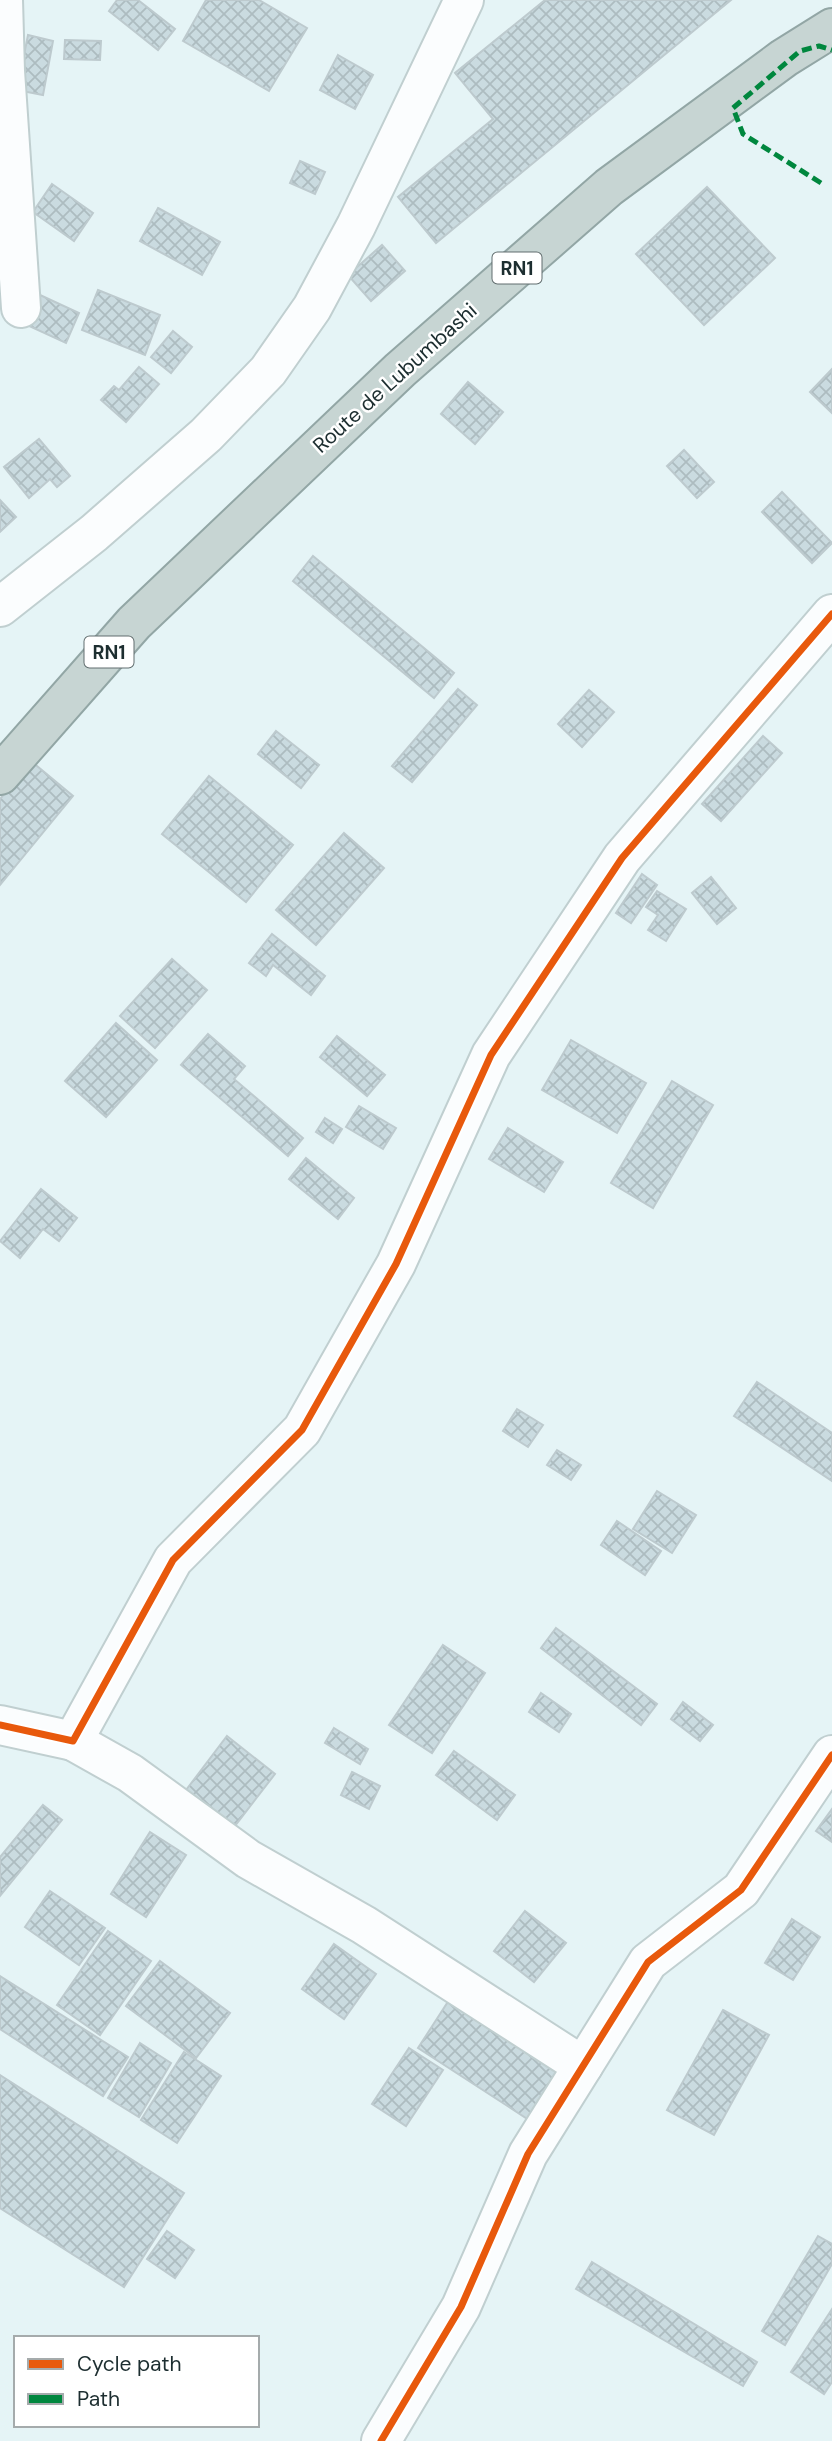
<svg xmlns="http://www.w3.org/2000/svg" width="832" height="2441" viewBox="0 0 832 2441" font-family="'DM Sans',sans-serif">
	<defs>
		<pattern id="building-cross-hatch" width="8" height="8" patternUnits="userSpaceOnUse" patternTransform="scale(1.75)"><rect width="8" height="8" fill="#cadbe0"/><path d="M0 0l8 8M0 8l8-8" fill="none" stroke="#adbcc0"/></pattern>
	</defs>
	<rect width="100%" height="100%" fill="#e5f4f6"/>
	<g fill="url(#building-cross-hatch)" stroke="#bdcace" stroke-width="2">
		<path d="M117 0H138L175 29 158 50 109 11Z"/>
		<path d="M206 0H259L307 28 269 91 183 41Z"/>
		<path d="M545 0H731L436 243 398 197 493 119 455 73Z"/>
		<path d="M28 35 53 41 43 95 17 90Z"/>
		<path d="M65 40 101 41 100 60 64 59Z"/>
		<path d="M338 55 373 75 355 109 320 90Z"/>
		<path d="M300 161 325 172 315 194 290 183Z"/>
		<path d="M52 184 93 213 74 241 33 212Z"/>
		<path d="M707 187 775 258 704 325 636 254Z"/>
		<path d="M158 208 220 242 202 275 140 241Z"/>
		<path d="M382 245 405 271 371 301 348 275Z"/>
		<path d="M98 290 160 315 145 355 82 330Z"/>
		<path d="M40 295 79 313 66 343 27 325Z"/>
		<path d="M173 331 192 347 171 373 151 357Z"/>
		<path d="M139 367 159 384 126 422 101 400 114 386 119 390Z"/>
		<path d="M832 369V413L810 392Z"/>
		<path d="M468 382 503 412 475 444 441 414Z"/>
		<path d="M39 439 70 476 57 487 50 479 29 498 4 467Z"/>
		<path d="M684 450 714 482 697 498 667 466Z"/>
		<path d="M782 492 832 543 812 563 762 512Z"/>
		<path d="M0 500 16 517 0 532Z"/>
		<path d="M313 556 454 673 434 698 293 581Z"/>
		<path d="M458 689 477 705 412 782 392 766Z"/>
		<path d="M589 690 614 712 582 747 558 724Z"/>
		<path d="M276 731 319 765 301 788 258 754Z"/>
		<path d="M763 736 782 753 721 821 702 804Z"/>
		<path d="M31 761 73 796 0 885V799Z"/>
		<path d="M209 776 293 845 246 902 162 834Z"/>
		<path d="M344 833 384 868 316 945 276 910Z"/>
		<path d="M642 874 657 885 631 923 616 913Z"/>
		<path d="M711 877 736 908 717 924 692 893Z"/>
		<path d="M657 891 686 909 666 941 648 930 658 915 646 907Z"/>
		<path d="M272 934 325 976 311 995 273 965 266 976 249 963Z"/>
		<path d="M172 959 207 990 155 1048 120 1016Z"/>
		<path d="M116 1023 157 1060 106 1117 65 1081Z"/>
		<path d="M208 1034 245 1066 234 1079 303 1138 288 1156 181 1065Z"/>
		<path d="M337 1036 385 1075 367 1096 320 1057Z"/>
		<path d="M571 1040 646 1083 617 1133 542 1090Z"/>
		<path d="M672 1081 713 1105 653 1208 611 1183Z"/>
		<path d="M359 1106 396 1128 383 1149 346 1127Z"/>
		<path d="M325 1118 342 1129 333 1143 316 1132Z"/>
		<path d="M508 1128 563 1162 544 1192 489 1159Z"/>
		<path d="M306 1158 354 1198 338 1219 289 1179Z"/>
		<path d="M41 1189 77 1218 59 1241 43 1229 20 1258 0 1241Z"/>
		<path d="M757 1382 832 1433V1481L734 1416Z"/>
		<path d="M517 1409 543 1425 528 1447 503 1431Z"/>
		<path d="M557 1450 581 1465 571 1480 547 1465Z"/>
		<path d="M657 1491 696 1515 672 1553 633 1529Z"/>
		<path d="M617 1521 661 1551 645 1575 601 1545Z"/>
		<path d="M556 1628 657 1704 641 1725 541 1648Z"/>
		<path d="M443 1645 485 1673 432 1753 389 1725Z"/>
		<path d="M541 1693 571 1714 559 1732 529 1712Z"/>
		<path d="M683 1702 713 1725 700 1741 671 1719Z"/>
		<path d="M334 1728 368 1749 360 1764 325 1743Z"/>
		<path d="M227 1736 275 1774 231 1831 183 1794Z"/>
		<path d="M454 1751 515 1795 497 1820 436 1775Z"/>
		<path d="M352 1772 380 1786 369 1809 341 1795Z"/>
		<path d="M43 1805 62 1820 0 1896V1857Z"/>
		<path d="M832 1809V1842L816 1831Z"/>
		<path d="M150 1832 186 1855 146 1917 111 1894Z"/>
		<path d="M50 1891 105 1928 79 1965 25 1927Z"/>
		<path d="M525 1911 566 1943 534 1982 494 1951Z"/>
		<path d="M792 1919 820 1937 793 1980 765 1963Z"/>
		<path d="M108 1931 151 1961 100 2035 57 2005Z"/>
		<path d="M334 1944 376 1974 344 2019 302 1989Z"/>
		<path d="M160 1961 230 2013 196 2058 126 2006Z"/>
		<path d="M0 1976 128 2057 103 2096 0 2029Z"/>
		<path d="M453 1994 564 2066 529 2120 418 2048Z"/>
		<path d="M723 2010 769 2035 714 2135 667 2110Z"/>
		<path d="M140 2043 171 2063 139 2117 108 2098Z"/>
		<path d="M409 2048 443 2070 406 2126 372 2104Z"/>
		<path d="M184 2052 221 2076 177 2143 141 2120Z"/>
		<path d="M0 2075 184 2193 124 2287 0 2208Z"/>
		<path d="M167 2231 194 2250 175 2278 147 2259Z"/>
		<path d="M818 2236 832 2244V2264L785 2345 762 2331Z"/>
		<path d="M592 2262 757 2362 743 2386 576 2289Z"/>
		<path d="M832 2309V2382L824 2394 791 2372Z"/>
	</g>
	<g fill="none" stroke-linecap="round" stroke-linejoin="round">
		<g stroke="#c0cfd0" stroke-width="42">
			<g id="minor">
				<path d="M3 0 5 71 21 308"/>
				<path d="M0 607 94 533 206 435 268 371 312 308 356 226 464 0"/>
				<path d="M0 1725 73 1741 173 1560 302 1430 396 1264 491 1055 622 858 832 614"/>
				<path d="M73 1741 130 1773 248 1859 364 1925 583 2066"/>
				<path d="M381 2441 461 2307 528 2154 648 1962 741 1890 832 1755"/>
			</g>
		</g>
		<g stroke="#92a6a5" stroke-width="42">
			<path id="highway" d="M0 775 134 623 400 370 609 187 784 58 832 28"/>
		</g>
		<use href="#minor" stroke="#fbfdfe" stroke-width="38"/>
		<use href="#highway" stroke="#c7d5d3" stroke-width="38"/>
		<path stroke="#00873e" stroke-width="5" stroke-dasharray="10 5" stroke-linecap="butt" d="M821 183 743 134 733 108 800 51 819 46 832 50"/>
		<g stroke="#fff" stroke-width="11">
			<g id="cycleway">
				<path d="M0 1725 73 1741 173 1560 302 1430 396 1264 491 1055 622 858 832 614"/>
				<path d="M381 2441 461 2307 528 2154 648 1962 741 1890 832 1755"/>
			</g>
		</g>
		<use href="#cycleway" stroke="#e8590c" stroke-width="7"/>
	</g>
	<g text-anchor="middle" dominant-baseline="central" stroke-width="5" stroke-linejoin="round" paint-order="stroke">
		<g fill="#fff" stroke="#616d6e" stroke-width="2">
			<rect x="492.5" y="252.5" width="49" height="31" rx="5"/>
			<rect x="84.5" y="636.5" width="49" height="31" rx="5"/>
		</g>
		<g font-size="19" font-weight="bold" fill="#1d2e30">
			<text x="517" y="268">RN1</text>
			<text x="109" y="652">RN1</text>
		</g>
		<g font-size="21" fill="#1d2e30" stroke="#fff">
			<text transform="translate(395 378) rotate(-42)">Route de Lubumbashi</text>
		</g>
	</g>
	<rect x="14" y="2336" width="245" height="91" fill="#ffffff" stroke="#a5abac" stroke-width="2"/>
	<rect x="28" y="2359" width="35" height="10" fill="#e8590c" stroke="#a5abac" stroke-width="2"/>
	<text x="77" y="2371" font-size="21" fill="#1d2e30">Cycle path</text>
	<rect x="28" y="2394" width="35" height="10" fill="#00873e" stroke="#a5abac" stroke-width="2"/>
	<text x="77" y="2406" font-size="21" fill="#1d2e30">Path</text>
</svg>
